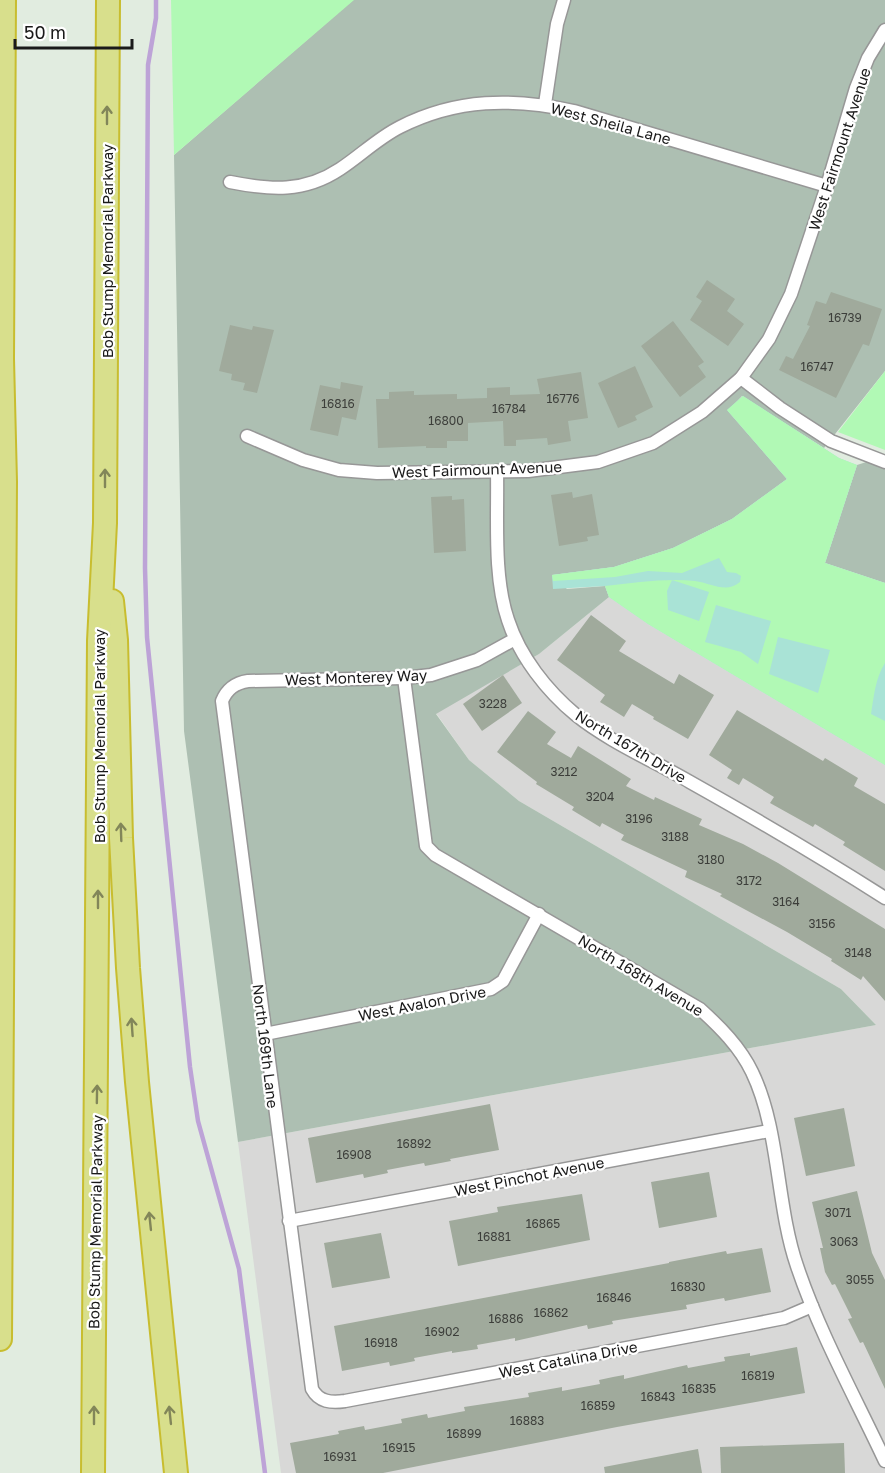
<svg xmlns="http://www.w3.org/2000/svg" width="885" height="1473" viewBox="0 0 885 1473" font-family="'Golos Text',sans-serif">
	<rect width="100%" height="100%" fill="#e1ece0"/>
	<path fill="#d8d8d7" d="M609 597 648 624 885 765V1473H281L238 1142 876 1025 841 989 519 801 469 760 436 713 539 654Z"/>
	<g fill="#adbfb2">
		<path d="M353 0H885V371L824 448 742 396 728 411 787 479 732 519 673 548 614 567 552 575 567 589 605 586 609 597 539 654 436 714 469 760 519 801 841 989 876 1025 238 1142 184 731 174 155Z"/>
		<path d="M885 456V583L825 563 857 465Z"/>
	</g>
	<path fill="#a9e3d6" d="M743 396 839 458 857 465 825 563 885 583V765L648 624 609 597 605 586 553 589 552 575 614 567 673 548 732 519 787 479 727 410Z"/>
	<g fill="#b1f9b5" fill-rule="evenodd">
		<path d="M171 0H354L174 155Z"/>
		<path d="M885 371V450L838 432Z"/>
		<path d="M743 396 839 458 857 465 825 563 885 583V663C875 679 874 696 871 714L885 721V765L648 624 609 597 605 586C635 583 665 578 695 581 711 583 726 594 740 582L741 576 736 573 727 572 719 558 682 573 648 571 615 577 553 581 552 575 614 567 673 548 732 519 787 479 727 410ZM672 580 709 592 699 621 668 610 667 591ZM716 605 771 621 758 664 741 652 705 642ZM778 637 830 650 818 693 769 674Z"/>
	</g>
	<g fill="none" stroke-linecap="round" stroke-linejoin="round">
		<path stroke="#bda3d7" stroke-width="4.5" d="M156 0V18L148 65 145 568 147 637 190 1067 198 1121 239 1269 265 1473"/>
	</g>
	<g fill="#a0aa9c">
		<path d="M707 280 735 299 727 311 744 324 728 346 690 320 702 301 696 297Z"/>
		<path d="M831 292 882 309 869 346 863 344 836 398 779 370 786 356 793 359 810 326 807 325 816 301 826 304Z"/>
		<path d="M673 321 704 362 698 366 706 377 680 397 641 346Z"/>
		<path d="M230 325 252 330 253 326 274 330 257 393 243 390 245 383 231 380 232 374 219 371Z"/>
		<path d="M635 366 653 407 635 416 637 420 618 428 598 383Z"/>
		<path d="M581 372 588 418 568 421 571 441 548 445 547 438 516 440V446H504L503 421 468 423V441H447V448H426V446L378 448 376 399H389V392L414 391V395L457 394V399L487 398V388L510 387V395L540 394 537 379Z"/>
		<path d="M341 382 363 386 356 420 342 417 338 436 310 430 320 385 340 389Z"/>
		<path d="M572 492 573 498 592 494 599 535 587 537 588 541 559 546 551 495Z"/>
		<path d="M452 496V500L464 499 466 551 434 553 431 497Z"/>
		<path d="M591 615 626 641 619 651 674 684 679 674 714 695 688 739 653 719 654 717 632 704 624 717 600 702 605 695 557 660Z"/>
		<path d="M503 675 522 703 482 731 463 704Z"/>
		<path d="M737 710 823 761 825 758 858 778 854 786 885 804V871L843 845 845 842 815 824 813 827 770 803 774 797 743 778 739 785 727 778 732 770 709 755Z"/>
		<path d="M528 711 556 732 547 744 571 758 578 746 631 779 626 786 654 800 655 797 702 819 699 825 743 844 778 863 885 929V1001L863 976 861 980 831 961 832 959 787 932 720 896 722 894 685 877 687 871 621 840 624 835 602 823 600 827 572 810 574 807 536 784 537 782 497 752Z"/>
		<path d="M490 1104 499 1150 450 1159 451 1161 425 1166 424 1163 387 1170 388 1173 364 1178 363 1174 316 1183 308 1138Z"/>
		<path d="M844 1108 855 1166 806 1176 794 1118Z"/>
		<path d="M709 1172 717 1217 659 1228 651 1182Z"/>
		<path d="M857 1191 872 1253 885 1280V1389L863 1342 860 1343 848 1319 852 1318 835 1284 832 1285 825 1272 820 1248H823L812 1202Z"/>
		<path d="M582 1194 590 1240 458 1266 449 1221 498 1212 497 1207Z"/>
		<path d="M381 1233 390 1278 332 1288 324 1243Z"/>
		<path d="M762 1248 771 1292 725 1301 724 1298 686 1305 687 1309 612 1321 613 1324 588 1329 587 1325 515 1341V1338L477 1345 478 1349 452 1353V1351L414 1358 415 1361 390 1366 389 1362 342 1371 334 1326 669 1263V1262L726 1251 727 1254Z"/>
		<path d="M797 1347 805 1393 617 1427 383 1473H296L290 1443 339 1434 338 1431 364 1426 365 1430 402 1423 401 1419 427 1414 428 1418 465 1411 464 1407 529 1397 528 1393 562 1387V1391L600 1384 599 1380 613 1377 624 1375V1379L687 1365 688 1368 725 1361 724 1357 750 1353V1356Z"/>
		<path d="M844 1443 845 1473H721L720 1447Z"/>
		<path d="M698 1449 702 1473H605L604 1467Z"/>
	</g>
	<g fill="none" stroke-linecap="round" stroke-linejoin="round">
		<g stroke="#979797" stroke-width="15">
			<g id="street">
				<path d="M545 104 557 24 564 0"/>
				<path d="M230 182C270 190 304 193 340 169 360 156 378 138 400 127 457 98 513 98 574 111L827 186"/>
				<path d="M741 378 780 408 831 441 885 462"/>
				<path d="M247 436 303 460 339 470 377 473 528 471 598 462 653 443 702 412 741 378 769 339 791 294 827 186 856 88 868 58 885 30"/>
				<path d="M497 471C498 518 493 576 508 620 520 657 547 691 576 715 608 741 654 761 690 782 756 819 821 857 885 898"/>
				<path d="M515 639 477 660 431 675 404 678 248 681C235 683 227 689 222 701L312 1389C319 1402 331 1403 345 1401L754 1324 784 1318 812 1306"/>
				<path d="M404 678 426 846 435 855 700 1009C720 1027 740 1047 752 1072 780 1130 776 1205 797 1266 819 1332 856 1399 885 1461"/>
				<path d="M265 1034 491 989 503 981 539 914"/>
				<path d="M289 1221 769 1131"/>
			</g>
		</g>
		<g stroke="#c8bd2f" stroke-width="26">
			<g id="highway">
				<path d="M112 601 116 640 121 838 128 968 137 1082 176 1473"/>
				<path d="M0 1339 5 482 2 359 4 0"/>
				<path d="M93 1473 99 641 105 523 108 0"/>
			</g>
		</g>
		<use href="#street" stroke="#fff" stroke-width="12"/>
		<use href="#highway" stroke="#d8df8c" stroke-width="22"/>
	</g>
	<defs><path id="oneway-shaft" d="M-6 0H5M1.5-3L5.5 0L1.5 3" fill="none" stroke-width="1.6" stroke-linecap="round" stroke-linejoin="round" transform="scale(1.5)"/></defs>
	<g stroke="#828659">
		<use href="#oneway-shaft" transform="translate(107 115) rotate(-90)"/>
		<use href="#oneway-shaft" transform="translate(105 478) rotate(-90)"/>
		<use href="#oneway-shaft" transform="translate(121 832) rotate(-92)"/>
		<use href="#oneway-shaft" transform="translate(98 899) rotate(-90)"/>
		<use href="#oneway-shaft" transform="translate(132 1027) rotate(-94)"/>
		<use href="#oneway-shaft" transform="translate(97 1094) rotate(-89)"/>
		<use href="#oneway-shaft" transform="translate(150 1221) rotate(-96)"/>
		<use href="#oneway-shaft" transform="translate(94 1415) rotate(-90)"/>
		<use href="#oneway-shaft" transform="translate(170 1415) rotate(-96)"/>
	</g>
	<g text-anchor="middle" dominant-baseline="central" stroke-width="4.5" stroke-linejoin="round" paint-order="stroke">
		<g font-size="12" fill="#3c3e3a">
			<text x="845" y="317">16739</text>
			<text x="817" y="366">16747</text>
			<text x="563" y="398">16776</text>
			<text x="338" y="403">16816</text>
			<text x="509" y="408">16784</text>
			<text x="446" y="420">16800</text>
			<text x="493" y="703">3228</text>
			<text x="564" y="771">3212</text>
			<text x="600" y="796">3204</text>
			<text x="639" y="818">3196</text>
			<text x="675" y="836">3188</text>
			<text x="711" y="859">3180</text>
			<text x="749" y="880">3172</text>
			<text x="786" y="901">3164</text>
			<text x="822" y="923">3156</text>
			<text x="858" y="952">3148</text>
			<text x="414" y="1143">16892</text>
			<text x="354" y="1154">16908</text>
			<text x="838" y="1212">3071</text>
			<text x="543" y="1223">16865</text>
			<text x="494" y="1236">16881</text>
			<text x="844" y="1241">3063</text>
			<text x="860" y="1279">3055</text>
			<text x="688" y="1286">16830</text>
			<text x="614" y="1297">16846</text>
			<text x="551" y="1312">16862</text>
			<text x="506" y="1318">16886</text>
			<text x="442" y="1331">16902</text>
			<text x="381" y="1342">16918</text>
			<text x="758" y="1375">16819</text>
			<text x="699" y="1388">16835</text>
			<text x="658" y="1396">16843</text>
			<text x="598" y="1405">16859</text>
			<text x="527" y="1420">16883</text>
			<text x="464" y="1433">16899</text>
			<text x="399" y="1447">16915</text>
			<text x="340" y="1456">16931</text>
		</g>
		<g font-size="15" fill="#1a1a1a" stroke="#fff">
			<text transform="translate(611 123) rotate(15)">West Sheila Lane</text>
			<text transform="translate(839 149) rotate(-72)">West Fairmount Avenue</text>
			<text transform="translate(107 251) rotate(-90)">Bob Stump Memorial Parkway</text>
			<text transform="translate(477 469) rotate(-2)">West Fairmount Avenue</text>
			<text transform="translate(356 677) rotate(-2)">West Monterey Way</text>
			<text transform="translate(99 736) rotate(-90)">Bob Stump Memorial Parkway</text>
			<text transform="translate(631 746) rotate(31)">North 167th Drive</text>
			<text transform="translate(641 975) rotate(31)">North 168th Avenue</text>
			<text transform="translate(422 1003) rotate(-11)">West Avalon Drive</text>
			<text transform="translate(266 1046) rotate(83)">North 169th Lane</text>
			<text transform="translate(529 1176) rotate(-11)">West Pinchot Avenue</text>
			<text transform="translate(95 1222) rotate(-89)">Bob Stump Memorial Parkway</text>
			<text transform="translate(568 1359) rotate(-11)">West Catalina Drive</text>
		</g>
	</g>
	<path d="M15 39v9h117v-9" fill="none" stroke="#1a1a1a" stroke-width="3"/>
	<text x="24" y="39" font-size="18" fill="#1a1a1a" stroke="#ffffff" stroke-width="4.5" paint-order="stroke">50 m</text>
</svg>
